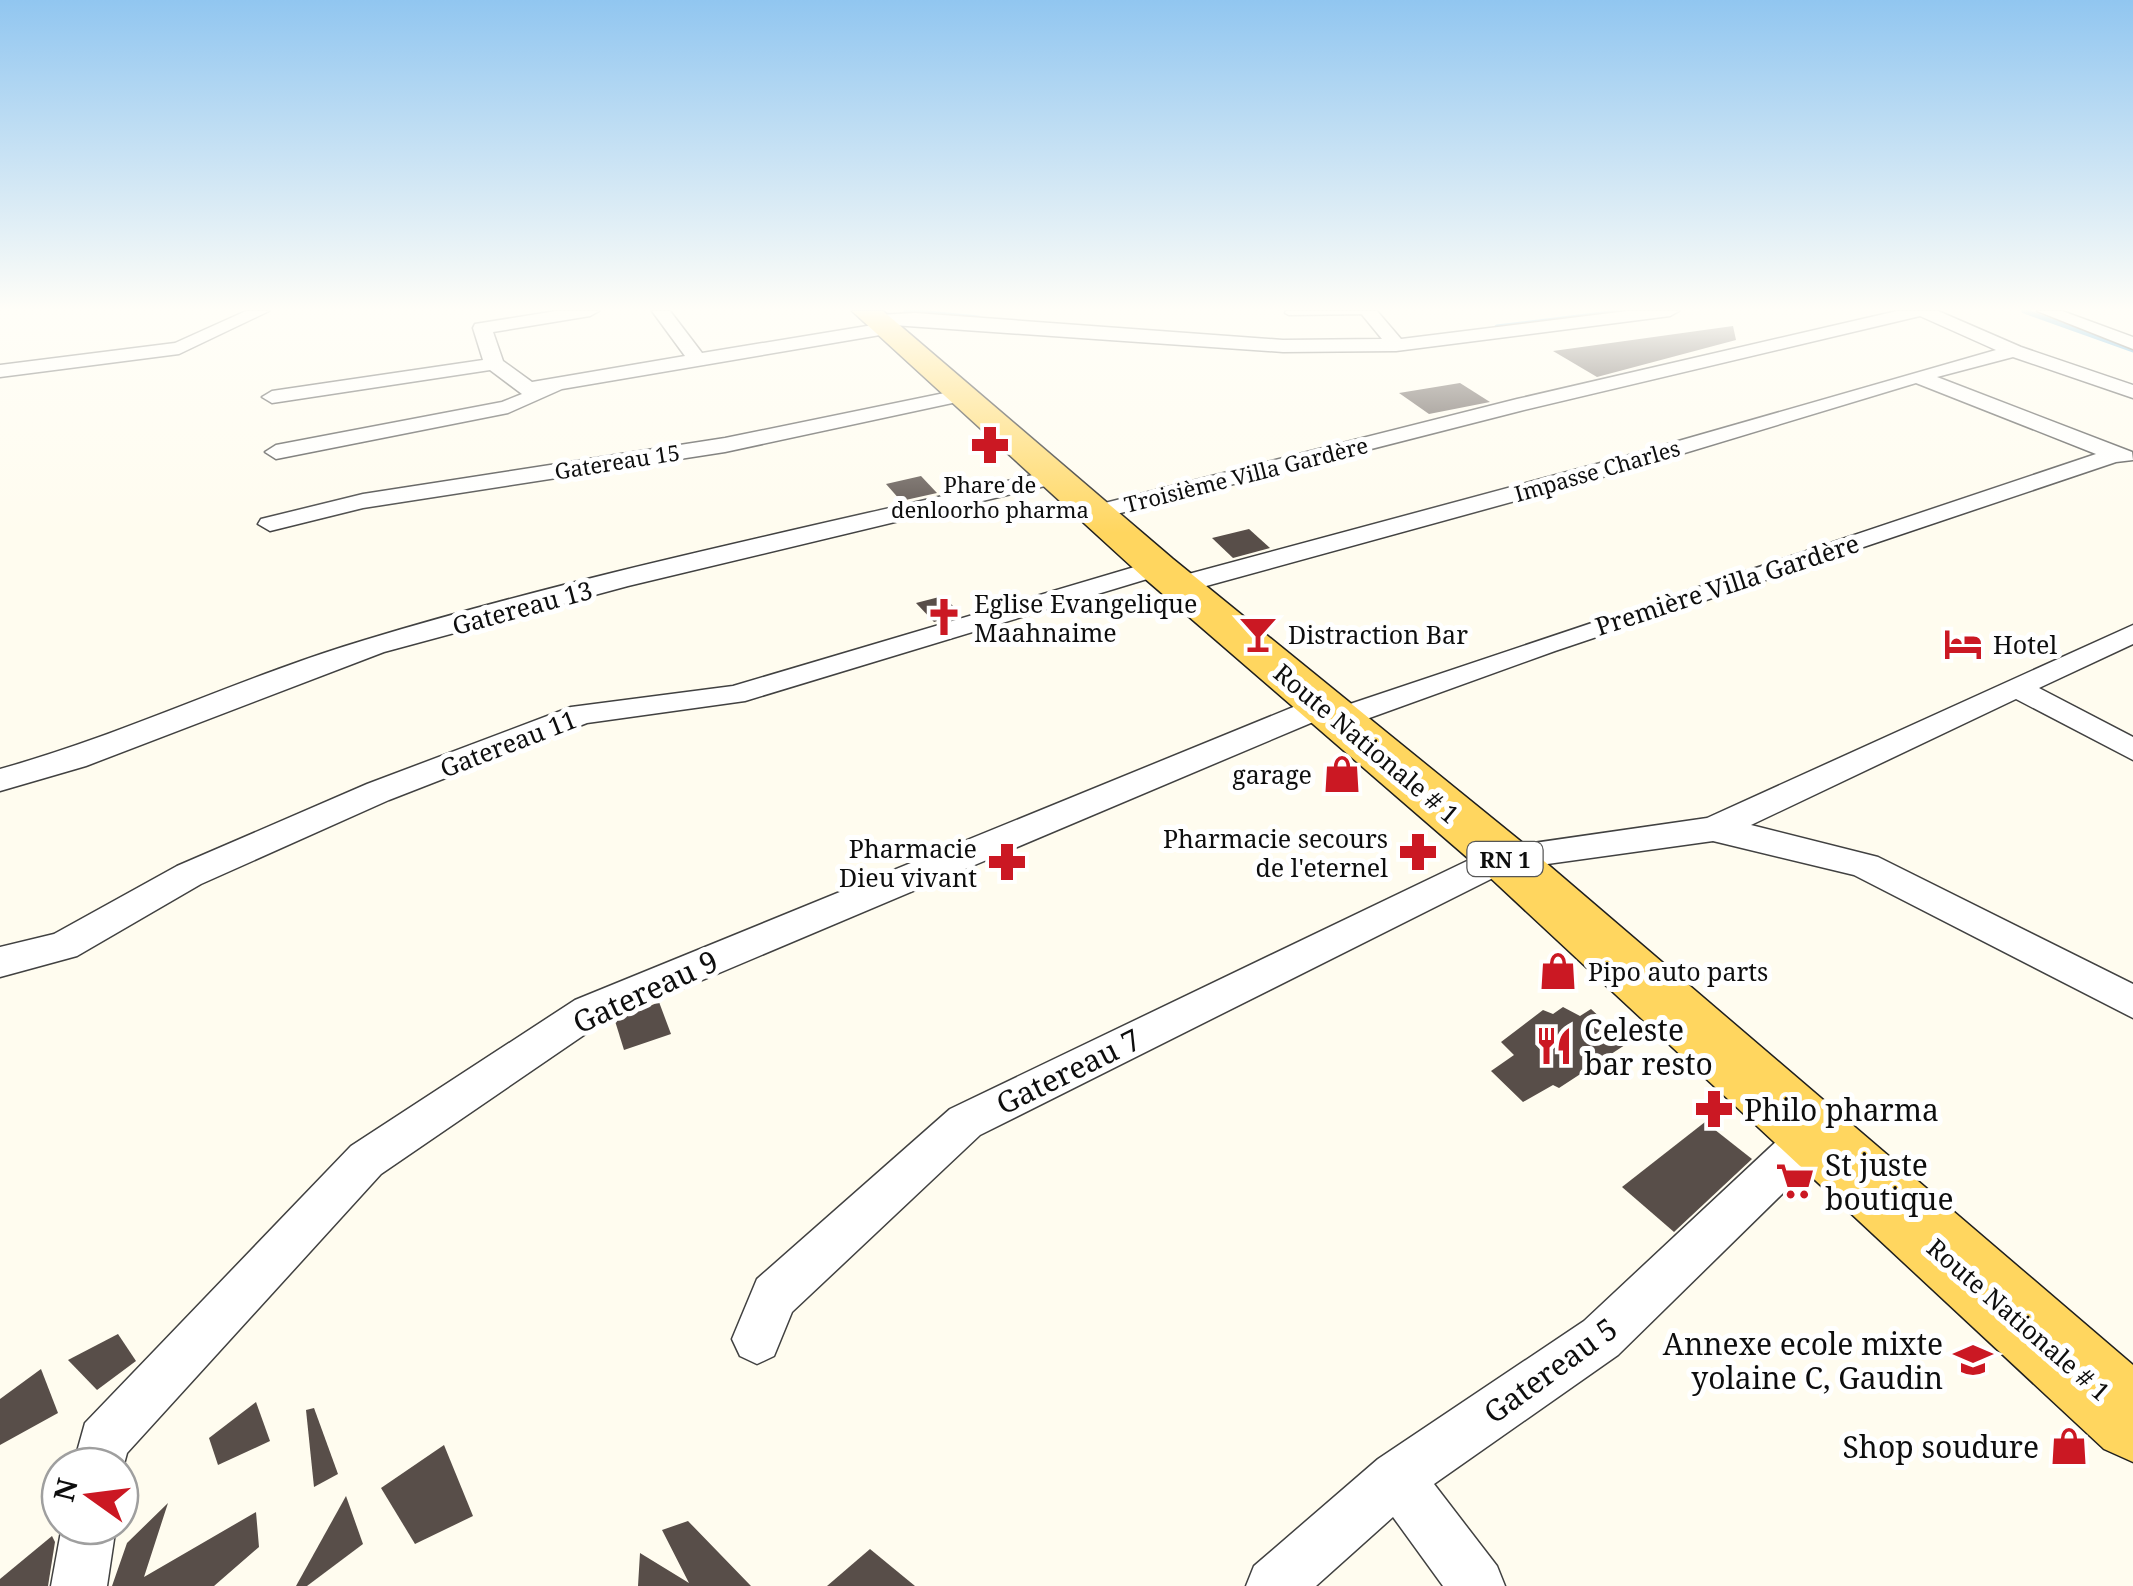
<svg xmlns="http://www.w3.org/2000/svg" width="2133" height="1586" viewBox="0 0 2133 1586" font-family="'Noto Serif',serif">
	<rect width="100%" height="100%" fill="#fffcef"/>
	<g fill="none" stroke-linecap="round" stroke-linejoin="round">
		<g stroke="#2e97da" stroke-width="5">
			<path d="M906 311 978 318"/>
			<path d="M2024 311 2133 350"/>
			<path d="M1497 327 1627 311"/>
		</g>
	</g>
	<g fill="#584e49">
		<path d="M1733 326 1736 340 1597 377 1553 351Z"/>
		<path d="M1460 383 1490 402 1429 414 1399 393Z"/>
		<path d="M921 476 937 493 901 501 886 484Z"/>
		<path d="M1249 529 1270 548 1233 558 1212 538Z"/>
		<path d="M943 596 961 614 934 622 916 603Z"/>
		<path d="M659 1002 671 1034 624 1050 615 1021Z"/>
		<path d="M1563 1007 1580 1016 1591 1009 1628 1043 1559 1088 1553 1085 1523 1102 1491 1071 1514 1055 1501 1042 1543 1010 1553 1014Z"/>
		<path d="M1705 1122 1752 1159 1674 1232 1622 1187Z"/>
		<path d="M118 1334 136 1361 97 1390 68 1360Z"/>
		<path d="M41 1369 58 1413 0 1445V1399Z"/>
		<path d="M256 1402 270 1441 218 1465 209 1438Z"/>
		<path d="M314 1408 338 1474 314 1487 306 1410Z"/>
		<path d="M444 1445 473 1516 415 1544 381 1488Z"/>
		<path d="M346 1496 363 1544 307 1586H296Z"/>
		<path d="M168 1503 144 1577 256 1512 259 1547 214 1586H112L127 1543Z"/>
		<path d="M688 1521 751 1586H638L640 1553 689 1583 662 1530Z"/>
		<path d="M52 1536 55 1542 48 1586H0V1579Z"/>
		<path d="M870 1549 915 1586H827Z"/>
	</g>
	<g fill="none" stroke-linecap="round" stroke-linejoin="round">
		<g stroke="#414141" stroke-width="3">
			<path id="service" d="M1286 311H1372L1373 312 1369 314 1289 315 1285 313Z"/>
		</g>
		<g stroke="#414141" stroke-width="3">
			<g id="minor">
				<path d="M246 311H269L179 354 0 377V365L175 343Z"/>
				<path d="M556 311H599L590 316 493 332 503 361 532 382 685 356 652 311H670L702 353 873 325 867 320 876 315 915 313 1283 340 1382 339 1359 311H1377L1401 339 1627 311H1679L1670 316 1396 351 1283 352 893 325V332L886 334 562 389 508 413 276 459 265 452 276 445 502 402 522 394 490 370 272 403 262 397 272 391 483 360 473 328 475 324Z"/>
				<path d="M1897 311H1938L2021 347 2133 385V398L2013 357 1937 377 2132 452 2133 460 2116 462 1555 651 1350 725H1328L1325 717 603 1022 381 1174 127 1453 120 1479V1466H73L85 1423 351 1146 575 1000 1313 699H1335L1338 708 2096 454 1916 383 1635 468 1188 591 1179 593 1166 585 1170 579 1619 458 1996 350 1920 316 1520 411 1097 519 1085 512 1089 507 1517 399Z"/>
				<path d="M2037 311H2062L2133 337V349Z"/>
				<path d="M964 389 974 395 971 399 725 452 363 508 270 531 258 524 261 519 363 494 725 438Z"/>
				<path d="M1058 469 1066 471 1069 476 1066 481 628 586 384 652 86 766 0 791V769C124 735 241 677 365 640 592 571 827 524 1058 469Z"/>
				<path d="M1158 560 1171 568 1167 573 745 701 587 723 389 800 201 884 77 956 0 977V947L54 934 177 866 367 784 571 707 733 686Z"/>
				<path d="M2133 625V644L2039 688 2133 737V760L2016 699 1751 825 1878 857 2133 984V1018L1854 875 1713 841 1511 869 980 1135 792 1312 774 1356 757 1364 740 1356 732 1339 757 1279 950 1109 1492 849 1707 818Z"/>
				<path d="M1812 1117 1827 1122 1833 1136 1827 1150 1618 1355 1434 1484 1497 1566 1505 1586H1443L1393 1517 1316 1586H1246L1254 1566 1378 1459 1584 1321 1797 1122Z"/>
				<path d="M62 1526H116L107 1586H51Z"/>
			</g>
		</g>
		<g stroke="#1f1f1f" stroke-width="3">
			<path id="primary" d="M852 311H883L1173 559 1524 844 2133 1365V1462L2104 1449 1484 872 1143 577Z"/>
		</g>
		<use href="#service" fill="#fff" fill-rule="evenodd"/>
		<use href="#minor" fill="#fff" fill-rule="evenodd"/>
		<use href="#primary" fill="#ffd65f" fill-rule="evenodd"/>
	</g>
	<linearGradient id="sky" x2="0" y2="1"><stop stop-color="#91c6f0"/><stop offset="0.58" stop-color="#fffef8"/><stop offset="1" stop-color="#fffef8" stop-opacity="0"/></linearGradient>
	<rect width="2133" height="533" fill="url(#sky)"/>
	<defs>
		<g id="pharmacy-bare" transform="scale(3)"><path d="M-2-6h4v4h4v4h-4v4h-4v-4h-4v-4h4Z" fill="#cb1823" stroke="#fff" stroke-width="2.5" paint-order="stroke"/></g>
		<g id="church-bare" transform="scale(3)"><path d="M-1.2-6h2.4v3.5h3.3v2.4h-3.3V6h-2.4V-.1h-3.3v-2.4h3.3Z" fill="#cb1823" stroke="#fff" stroke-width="2.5" paint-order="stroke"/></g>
		<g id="bar-bare" transform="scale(3)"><path d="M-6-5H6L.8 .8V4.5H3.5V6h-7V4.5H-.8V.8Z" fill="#cb1823" stroke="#fff" stroke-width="2.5" paint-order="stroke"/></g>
		<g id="hotel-bare" transform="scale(3)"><path d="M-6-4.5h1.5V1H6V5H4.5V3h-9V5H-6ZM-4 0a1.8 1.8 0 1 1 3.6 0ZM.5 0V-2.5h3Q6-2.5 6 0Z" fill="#cb1823" stroke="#fff" stroke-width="2.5" paint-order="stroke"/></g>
		<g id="shop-bare" transform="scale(3)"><path d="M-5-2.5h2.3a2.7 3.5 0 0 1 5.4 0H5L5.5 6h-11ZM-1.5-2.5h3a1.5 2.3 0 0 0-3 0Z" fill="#cb1823" stroke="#fff" stroke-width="2.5" paint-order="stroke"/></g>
		<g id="restaurant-bare" transform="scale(3)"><path d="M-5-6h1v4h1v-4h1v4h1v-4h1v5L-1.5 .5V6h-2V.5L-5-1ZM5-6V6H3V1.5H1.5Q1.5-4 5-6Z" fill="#cb1823" stroke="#fff" stroke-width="2.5" paint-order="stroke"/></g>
		<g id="supermarket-bare" transform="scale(3)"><path d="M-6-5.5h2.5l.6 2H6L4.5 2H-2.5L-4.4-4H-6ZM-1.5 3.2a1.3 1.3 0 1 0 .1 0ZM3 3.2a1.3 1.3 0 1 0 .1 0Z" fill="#cb1823" stroke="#fff" stroke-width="2.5" paint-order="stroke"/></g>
		<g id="school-bare" transform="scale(3)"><path d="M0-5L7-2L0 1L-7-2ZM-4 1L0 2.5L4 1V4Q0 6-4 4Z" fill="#cb1823" stroke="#fff" stroke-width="2.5" paint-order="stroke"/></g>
	</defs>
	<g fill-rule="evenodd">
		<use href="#pharmacy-bare" x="990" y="445"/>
		<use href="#church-bare" x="944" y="617"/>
		<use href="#bar-bare" x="1258" y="634"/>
		<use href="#hotel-bare" x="1963" y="644"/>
		<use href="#shop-bare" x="1342" y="774"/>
		<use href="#pharmacy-bare" x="1418" y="852"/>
		<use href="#pharmacy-bare" x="1007" y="862"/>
		<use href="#shop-bare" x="1558" y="971"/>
		<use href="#restaurant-bare" x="1554" y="1046"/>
		<use href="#pharmacy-bare" x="1714" y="1109"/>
		<use href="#supermarket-bare" x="1795" y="1181"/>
		<use href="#school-bare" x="1973" y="1360"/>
		<use href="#shop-bare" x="2069" y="1446"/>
	</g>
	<g text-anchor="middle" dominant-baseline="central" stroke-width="10" stroke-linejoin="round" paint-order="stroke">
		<g font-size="22" fill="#0e0e0e" stroke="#fff">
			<text transform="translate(617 461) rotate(-9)">Gatereau 15</text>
			<text transform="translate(1597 470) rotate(-16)">Impasse Charles</text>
			<text transform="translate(1246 474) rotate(-14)">Troisième Villa Gardère</text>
		</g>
		<g font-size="22" fill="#0e0e0e" stroke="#fff">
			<text x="990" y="484">Phare de<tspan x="990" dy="25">denloorho pharma</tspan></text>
		</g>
		<rect fill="#fff" stroke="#565656" stroke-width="2.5" x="1467.5" y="842" width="75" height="34" rx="8"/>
		<g font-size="22" font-weight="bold" fill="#0e0e0e">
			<text x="1505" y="859">RN 1</text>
		</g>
		<g font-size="25" fill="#0e0e0e" stroke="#fff">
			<text transform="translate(1727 584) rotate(-18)">Première Villa Gardère</text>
			<text transform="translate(522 607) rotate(-15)">Gatereau 13</text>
			<text transform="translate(508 743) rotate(-21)">Gatereau 11</text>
			<text transform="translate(1367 743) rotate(40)">Route Nationale # 1</text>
			<text transform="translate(2019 1319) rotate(41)">Route Nationale # 1</text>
		</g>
		<g font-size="25" fill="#0e0e0e" stroke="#fff" text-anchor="start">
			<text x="974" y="603">Eglise Evangelique<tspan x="974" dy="29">Maahnaime</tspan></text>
			<text x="1288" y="634">Distraction Bar</text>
			<text x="1993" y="644">Hotel</text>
			<text x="1312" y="774" text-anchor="end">garage</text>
			<text x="1388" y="838" text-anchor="end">Pharmacie secours<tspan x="1388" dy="29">de l'eternel</tspan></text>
			<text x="977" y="848" text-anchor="end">Pharmacie<tspan x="977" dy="29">Dieu vivant</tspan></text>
			<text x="1588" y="971">Pipo auto parts</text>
		</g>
		<g font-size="30" fill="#0e0e0e" stroke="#fff">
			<text transform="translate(645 991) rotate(-25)">Gatereau 9</text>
			<text transform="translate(1068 1071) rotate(-26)">Gatereau 7</text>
			<text transform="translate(1550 1370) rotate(-36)">Gatereau 5</text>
		</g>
		<g font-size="30" fill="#0e0e0e" stroke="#fff" text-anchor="start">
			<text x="1584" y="1029">Celeste<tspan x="1584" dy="34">bar resto</tspan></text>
			<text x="1744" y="1109">Philo pharma</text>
			<text x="1825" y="1164">St juste<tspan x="1825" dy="34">boutique</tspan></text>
			<text x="1943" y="1343" text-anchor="end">Annexe ecole mixte<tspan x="1943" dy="34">yolaine C, Gaudin</tspan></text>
			<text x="2039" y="1446" text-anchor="end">Shop soudure</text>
		</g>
	</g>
	<g transform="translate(90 1496) rotate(284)"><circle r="48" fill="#ffffff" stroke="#9f9f9f" stroke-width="2.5"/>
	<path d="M0-8L18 38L0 25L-18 38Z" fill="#cb1823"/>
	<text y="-15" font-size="28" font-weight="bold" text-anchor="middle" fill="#0e0e0e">N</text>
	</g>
</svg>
